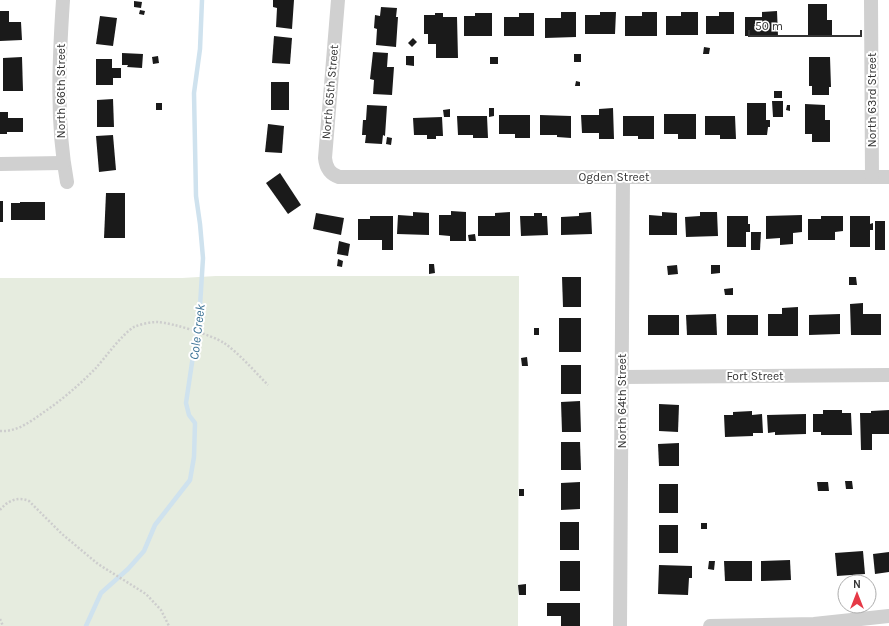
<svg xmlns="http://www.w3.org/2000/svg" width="889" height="626" viewBox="0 0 889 626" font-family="Karla,sans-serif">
	<rect width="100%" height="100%" fill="#fff"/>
	<path fill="#e6ecdf" d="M216 276H519L518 626H0V278H182Z"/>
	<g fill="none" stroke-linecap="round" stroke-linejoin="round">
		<path stroke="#cfe2ee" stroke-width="4.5" d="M86 626 101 593 128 569 144 551 155 525 190 480 194 457 195 423 189 415 186 403 193 356 199 322 203 258 200 224 196 196 194 93 200 49 202 0"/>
	</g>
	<g fill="#1a1a1a">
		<path d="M273 0H294L292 29 276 27 277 8 273 7Z"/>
		<path d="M134 1 142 2 141 8 134 7Z"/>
		<path d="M808 4H827V20H832V35H808Z"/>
		<path d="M381 7 397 8 396 17H398L396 47 376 45 377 29 374 28 375 15 380 16Z"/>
		<path d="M140 10 145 11 144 15 139 14Z"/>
		<path d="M0 11H9V22H21L22 40 0 41Z"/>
		<path d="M777 11 778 36H745V17H762V12Z"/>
		<path d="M561 12H576V37L545 38V18H561Z"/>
		<path d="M600 12H616L615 34H585V15H600Z"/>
		<path d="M642 12H657V36H625V16H642Z"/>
		<path d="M681 12H698V35H666V16H681Z"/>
		<path d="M719 12H734V34H706V16H719Z"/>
		<path d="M435 13H443V17H457L458 58H436V44H428V34H424V15H435Z"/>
		<path d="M475 13H492V36H464V16H475Z"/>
		<path d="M519 13H534V36H504V17H519Z"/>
		<path d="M100 16 117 18 113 46 96 44Z"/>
		<path d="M274 36 292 38 290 64 272 63Z"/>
		<path d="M413 38 417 42 412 47 408 43Z"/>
		<path d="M704 47 710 48 709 54H703Z"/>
		<path d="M373 52 388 53 387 67H394L392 95 373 94 374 80 370 79Z"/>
		<path d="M122 53 143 54 142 68 127 67 128 65H122Z"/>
		<rect x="574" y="54" width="7" height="8"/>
		<path d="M158 56 159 63 153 64 152 57Z"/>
		<path d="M406 56H414V66L406 65Z"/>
		<path d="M22 57 23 91H3V58Z"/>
		<rect x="490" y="57" width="8" height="7"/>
		<path d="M809 57H830L831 87H829V95H812V86H809Z"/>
		<path d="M96 59H112V68H121V78H113V85H96Z"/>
		<path d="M576 81 580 82V86H575Z"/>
		<rect x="271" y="82" width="18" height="28"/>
		<rect x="774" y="91" width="8" height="7"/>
		<path d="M113 99 114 127H97V100Z"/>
		<path d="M772 101H783V117H773Z"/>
		<rect x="156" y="103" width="6" height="7"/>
		<path d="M747 103H766V120H770V127H768L767 135H747Z"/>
		<path d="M805 104 825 105V120H830V142H812V134H805Z"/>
		<path d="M367 105 387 106 385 136 383 135 382 144 365 143 366 135H362L363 120H366Z"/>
		<path d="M787 105H790V111L786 110Z"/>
		<path d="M489 108H494V116L489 117Z"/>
		<path d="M613 108 614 139H599V133H582L581 115H599V109Z"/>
		<path d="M450 109V117H444L443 110Z"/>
		<path d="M0 112H8V118H23V132H7V134H0Z"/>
		<path d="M664 114H696V139H678V134H664Z"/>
		<path d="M499 115H530V138H515V134H499Z"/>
		<path d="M540 115 571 116V138L557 137V135H540Z"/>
		<path d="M457 116H487L488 138H473V135H458Z"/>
		<path d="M623 116H654V139H638V136H623Z"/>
		<path d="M705 116H735L736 139H720V135H705Z"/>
		<path d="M442 117 443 136H436V139H427V135H414L413 118Z"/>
		<path d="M268 124 284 126 282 153 265 152Z"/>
		<path d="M113 135 116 170 99 172 96 136Z"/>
		<path d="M387 137 392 138 391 145 386 144Z"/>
		<path d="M280 173 301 205 288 214 266 183Z"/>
		<path d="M106 193H125V238H104Z"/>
		<rect x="0" y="201" width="3" height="21"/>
		<path d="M20 202H45V220H11V203H20Z"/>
		<path d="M451 211 466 212V241H450V236L439 235V215H451Z"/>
		<path d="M413 212 429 213V235L397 234 398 215 413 216Z"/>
		<path d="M510 212V236H478V216H495V213Z"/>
		<path d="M591 212 592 234 561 235V217L579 216V213Z"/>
		<path d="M662 212 677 213V235H649V215L662 216Z"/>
		<path d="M700 212H717L718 236 686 237 685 217 700 216Z"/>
		<path d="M316 213 344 218 341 235 313 229Z"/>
		<path d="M534 213H542V216H547L548 235 521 236 520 216H534Z"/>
		<path d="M802 215V232L793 233V244L780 245V238L766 239V216Z"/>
		<path d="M370 216H393V250H382V240H358V219H370Z"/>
		<path d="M727 216H748V224H750V232H746V247H727Z"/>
		<path d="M821 216H843V231L835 232V240H808V219H821Z"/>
		<path d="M850 216H870V224L873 223V230H870V247H850Z"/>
		<rect x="875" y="221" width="10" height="29"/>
		<path d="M751 232H761L760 250H751Z"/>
		<path d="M475 234 476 241H469L468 235Z"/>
		<path d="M339 241 350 244 348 256 337 254Z"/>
		<path d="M338 259 343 261 342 267 337 266Z"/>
		<path d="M429 264H434L435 273 429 274Z"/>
		<path d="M677 265 678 274 668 275 667 266Z"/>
		<path d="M711 265H720V273L711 274Z"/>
		<path d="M562 277H581V307H563Z"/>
		<path d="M849 277H856L857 285H849Z"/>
		<path d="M733 288V295H725L724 289Z"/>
		<path d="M863 303V314H881V335H851L850 304Z"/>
		<path d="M798 307V336H768V314H782V308Z"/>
		<path d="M716 314 717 335H687L686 315Z"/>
		<path d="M840 314V334L809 335V315Z"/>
		<rect x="648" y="315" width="31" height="20"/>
		<rect x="727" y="315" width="31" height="20"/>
		<rect x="559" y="318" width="22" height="34"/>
		<rect x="534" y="328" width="5" height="7"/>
		<path d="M527 357 528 366H522L521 358Z"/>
		<rect x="561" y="365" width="20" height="29"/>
		<path d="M580 401 581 432H562L561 402Z"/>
		<path d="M659 404 679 405 678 432 659 431Z"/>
		<path d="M823 410H842V413H851L852 435H821V432H813V414H823Z"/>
		<path d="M889 410V434H872V450H861L860 413H871V411Z"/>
		<path d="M752 411V415L762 414 763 433H753V436L725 437 724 415H733V412Z"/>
		<path d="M806 414V434L775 435V432L768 433 767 415Z"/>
		<path d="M561 442H580L581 470H561Z"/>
		<path d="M679 443V466H659L658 444Z"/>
		<path d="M845 481H852L853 489H846Z"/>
		<path d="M580 482V509L561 510V483Z"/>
		<path d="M817 482H828L829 491H818Z"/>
		<rect x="659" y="484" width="19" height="29"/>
		<rect x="519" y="489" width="5" height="7"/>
		<rect x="560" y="522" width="19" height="28"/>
		<rect x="701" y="523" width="6" height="6"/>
		<rect x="659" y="525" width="19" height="28"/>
		<path d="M863 551 865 574 837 576 835 553Z"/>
		<path d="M889 552V572L875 574 873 554Z"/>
		<path d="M790 560 791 580 761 581V561Z"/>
		<rect x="560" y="561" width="20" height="30"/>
		<path d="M709 561H715L714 570 708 569Z"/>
		<path d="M724 561H752V581H725Z"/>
		<path d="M659 565 692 566V578H689L688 595 658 594Z"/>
		<path d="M526 584V595H519L518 585Z"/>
		<path d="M547 603H580V626H561V616H547Z"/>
	</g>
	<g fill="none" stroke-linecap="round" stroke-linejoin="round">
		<g stroke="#cdcdcd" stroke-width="2.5" stroke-dasharray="2 2" stroke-linecap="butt">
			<path d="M0 431C17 432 30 422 44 412 62 400 79 385 95 369 106 357 121 335 134 327 141 324 150 322 158 322 172 323 212 335 224 343 240 354 254 371 268 385"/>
			<path d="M0 510C7 501 18 496 29 501L62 534 98 564 146 594 161 610 169 626"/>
			<path d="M0 619 3 626"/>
		</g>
		<g stroke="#d0d0d0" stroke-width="14">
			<path d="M63 0C59 60 56 123 67 182"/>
			<path d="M338 0 325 158C326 168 330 174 339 177H889"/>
			<path d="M871 0 872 177"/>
			<path d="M0 164 63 163"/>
			<path d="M622 377 889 375"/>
			<path d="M620 626 623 177"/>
			<path d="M710 626 814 624 889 616"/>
		</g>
	</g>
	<g text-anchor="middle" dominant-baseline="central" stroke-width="4" stroke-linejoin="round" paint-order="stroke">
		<g font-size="12" fill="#333" stroke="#fff">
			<text transform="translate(61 91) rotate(-90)">North 66th Street</text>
			<text transform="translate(330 92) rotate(-85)">North 65th Street</text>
			<text transform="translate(872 100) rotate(-90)">North 63rd Street</text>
			<text x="614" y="177">Ogden Street</text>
			<text x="755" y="376">Fort Street</text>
			<text transform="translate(622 401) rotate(-90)">North 64th Street</text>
		</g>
		<g font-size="13" font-style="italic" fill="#3f7597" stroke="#fff">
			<text transform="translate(197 332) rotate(-83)">Cole Creek</text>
		</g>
	</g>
	<g transform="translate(857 594)"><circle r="19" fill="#ffffff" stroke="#adadad"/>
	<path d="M0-3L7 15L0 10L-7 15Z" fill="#e63946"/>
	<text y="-6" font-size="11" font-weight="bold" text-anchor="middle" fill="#333333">N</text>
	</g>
	<path d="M749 30v6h112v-6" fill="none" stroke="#333333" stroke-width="2"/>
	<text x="755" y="30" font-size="12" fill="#333333" stroke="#ffffff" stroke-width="3" paint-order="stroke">50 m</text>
</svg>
